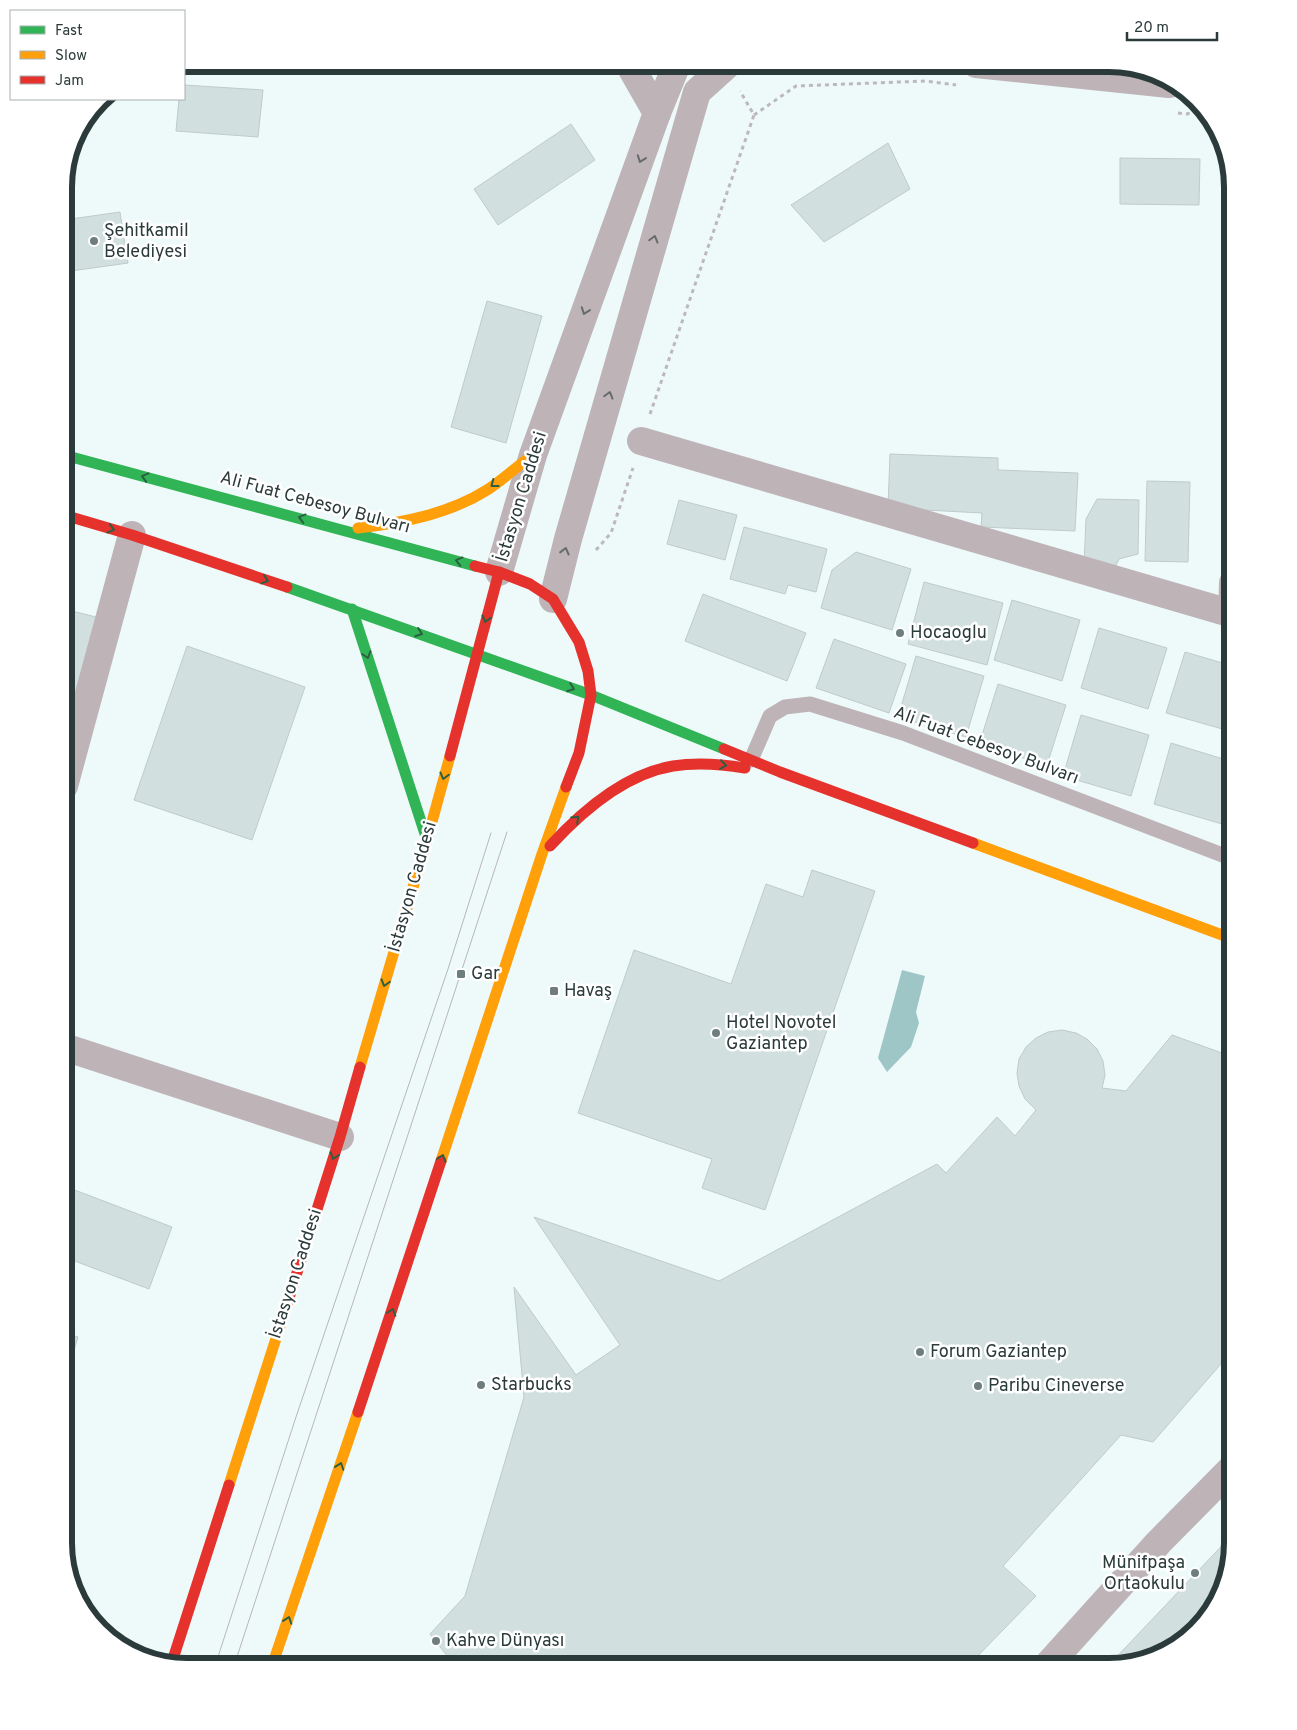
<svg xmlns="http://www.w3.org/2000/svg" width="1297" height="1730" viewBox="0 0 1297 1730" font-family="Overpass,sans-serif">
	<rect width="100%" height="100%" fill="#eefafa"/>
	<path fill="#9ec6c7" d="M902 970 925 976 916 1012 919 1023 911 1047 887 1072 878 1058Z"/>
	<g fill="#d2dfdf" stroke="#bfcbcb">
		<path d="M184 85 263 90 258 137 176 131 179 99H184Z"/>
		<path d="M571 124 595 160 498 225 474 189Z"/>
		<path d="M888 143 910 189 824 242 791 205Z"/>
		<path d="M1120 158 1200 159 1199 205 1120 204Z"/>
		<path d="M120 212 128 263 64 272V220Z"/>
		<path d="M487 301 542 316 506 443 451 427Z"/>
		<path d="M890 454 998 458V470L1078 473 1075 531 981 527 982 513 888 508Z"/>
		<path d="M1147 481 1190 482 1188 562 1145 561Z"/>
		<path d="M1097 499 1139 500 1138 554 1119 559 1115 567 1084 565 1086 519Z"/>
		<path d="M679 500 737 515 725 560 667 544Z"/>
		<path d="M744 527 827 549 816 592 788 585 785 594 730 579Z"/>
		<path d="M856 552 911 569 892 630 821 608 832 570Z"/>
		<path d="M924 582 1003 603 987 665 908 644Z"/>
		<path d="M703 594 806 633 787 681 685 641Z"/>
		<path d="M1012 600 1080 620 1062 681 994 660Z"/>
		<path d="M64 609 96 617 70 722 64 720Z"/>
		<path d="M1099 628 1167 648 1148 709 1081 688Z"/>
		<path d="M834 639 906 664 889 713 816 688Z"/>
		<path d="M187 646 305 687 252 840 134 800Z"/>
		<path d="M1185 652 1233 666V732L1166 713Z"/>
		<path d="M916 656 984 676 966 737 898 717Z"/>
		<path d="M998 684 1066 705 1047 765 979 745Z"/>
		<path d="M1081 715 1149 735 1131 796 1063 776Z"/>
		<path d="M1171 743 1233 762V785L1222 824 1154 804Z"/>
		<path d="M812 870 875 891 765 1210 702 1188 712 1159 578 1113 634 950 731 984 766 884 803 897Z"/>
		<path d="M1062 1030 1076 1033 1087 1039 1097 1049 1103 1061 1105 1075 1102 1088 1126 1091 1172 1035 1233 1057V1347L1227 1357 1153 1442 1121 1435 1003 1566 1036 1596 968 1666H455L430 1634 465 1596 524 1397 514 1287 576 1375 620 1345 534 1217 719 1281 937 1164 946 1173 997 1117 1015 1136 1036 1110 1025 1099 1019 1086 1017 1073 1019 1059 1026 1047 1036 1038 1048 1032Z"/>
		<path d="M64 1186 172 1227 149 1289 64 1257Z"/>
		<path d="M64 1333 78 1337 64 1383Z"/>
		<path d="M1233 1534V1543L1217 1604 1178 1646 1108 1666Z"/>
	</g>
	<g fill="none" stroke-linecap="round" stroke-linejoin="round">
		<g stroke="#bdb9bb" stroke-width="3" stroke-dasharray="4 4" stroke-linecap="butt">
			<path d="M1178 113 1188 114 1190 108"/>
			<path d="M754 115 796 86 926 81 956 85"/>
			<path d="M650 414 754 115 740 91"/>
			<path d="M596 550 611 533 633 468"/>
		</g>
		<path stroke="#beb4b7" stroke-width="15" d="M751 760 770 716 785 707 810 704 903 733 1233 859"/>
		<g stroke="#beb4b7" stroke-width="28">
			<path d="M629 64 657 113"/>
			<path d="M976 64 1169 84 1174 83"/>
			<path d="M641 441 1233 614"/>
			<path d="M499 572 533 455 657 113 677 64"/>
			<path d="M553 599 568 539 697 92 728 64"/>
			<path d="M1232 614 1233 583"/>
			<path d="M64 786 132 535"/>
			<path d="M64 1047 340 1137"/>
			<path d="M1047 1666 1159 1542 1233 1467"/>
		</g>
		<g stroke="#30b455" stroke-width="11">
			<path d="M64 455 475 566"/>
			<path d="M287 587 591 695 724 749"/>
			<path d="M352 609 427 840"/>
		</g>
		<g stroke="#ff9f0a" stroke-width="11">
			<path d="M358 528C402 523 449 514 487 490 503 480 517 466 533 455"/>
			<path d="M973 843 1233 939"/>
			<path d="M360 1067 427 840 450 756"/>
			<path d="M441 1161 542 854 566 787"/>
			<path d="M229 1485 288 1301"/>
			<path d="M272 1666 358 1412"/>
		</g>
		<g stroke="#e5322d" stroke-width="11">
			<path d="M64 515 132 535 287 587"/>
			<path d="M475 566 499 572 530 584 553 599 579 642 588 671 591 695 579 753 566 787"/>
			<path d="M724 749 780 772 973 843"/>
			<path d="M450 756 499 572"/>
			<path d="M550 846C582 811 624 774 673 766 697 762 721 764 745 768"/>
			<path d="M288 1301 340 1137 360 1067"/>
			<path d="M358 1412 441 1161"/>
			<path d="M172 1662 229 1485"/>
		</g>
		<g stroke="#b7b6b8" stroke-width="1">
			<path d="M215 1666 296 1417 448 969 491 833"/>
			<path d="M234 1666 507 832"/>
		</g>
	</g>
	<defs><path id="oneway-chevron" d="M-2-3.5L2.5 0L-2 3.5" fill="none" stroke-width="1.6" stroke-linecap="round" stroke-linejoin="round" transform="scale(1.25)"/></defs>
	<g stroke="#666b6c">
		<use href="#oneway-chevron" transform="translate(641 159) rotate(110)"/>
		<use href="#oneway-chevron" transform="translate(654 239) rotate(-74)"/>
		<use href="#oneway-chevron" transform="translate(585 311) rotate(110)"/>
		<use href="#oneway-chevron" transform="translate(609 395) rotate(-74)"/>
		<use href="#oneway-chevron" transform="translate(565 551) rotate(-76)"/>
	</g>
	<g stroke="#2c5f42">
		<use href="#oneway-chevron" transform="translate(145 477) rotate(-165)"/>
		<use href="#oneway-chevron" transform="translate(494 484) rotate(143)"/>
		<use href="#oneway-chevron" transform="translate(302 518) rotate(-165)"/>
		<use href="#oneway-chevron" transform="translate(111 529) rotate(17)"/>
		<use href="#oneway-chevron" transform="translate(459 561) rotate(-165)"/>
		<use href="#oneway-chevron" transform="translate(265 580) rotate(18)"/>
		<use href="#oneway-chevron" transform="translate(486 619) rotate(106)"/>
		<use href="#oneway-chevron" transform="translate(419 633) rotate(20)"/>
		<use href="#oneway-chevron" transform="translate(367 655) rotate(72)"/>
		<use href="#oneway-chevron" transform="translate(571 688) rotate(20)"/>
		<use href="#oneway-chevron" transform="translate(723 765) rotate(7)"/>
		<use href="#oneway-chevron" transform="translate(444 776) rotate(105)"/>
		<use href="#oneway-chevron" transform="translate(576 819) rotate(-43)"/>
		<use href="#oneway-chevron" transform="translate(385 983) rotate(106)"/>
		<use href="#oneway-chevron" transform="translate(334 1156) rotate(108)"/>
		<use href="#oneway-chevron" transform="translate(442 1158) rotate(-72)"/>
		<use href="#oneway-chevron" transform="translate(392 1312) rotate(-72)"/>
		<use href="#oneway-chevron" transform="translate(340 1466) rotate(-71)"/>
		<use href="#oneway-chevron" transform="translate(288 1620) rotate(-71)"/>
	</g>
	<g fill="#6f7d7d" stroke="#fff" stroke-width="2">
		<circle cx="94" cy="241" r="5"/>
		<circle cx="900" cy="633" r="5"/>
		<rect x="456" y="969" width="10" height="10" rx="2.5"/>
		<rect x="549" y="986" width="10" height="10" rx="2.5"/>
		<circle cx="716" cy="1033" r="5"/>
		<circle cx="920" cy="1352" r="5"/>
		<circle cx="481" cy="1385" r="5"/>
		<circle cx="978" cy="1386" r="5"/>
		<circle cx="1195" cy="1573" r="5"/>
		<circle cx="436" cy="1641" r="5"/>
	</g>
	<g text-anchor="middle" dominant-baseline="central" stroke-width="5" stroke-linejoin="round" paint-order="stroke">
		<g font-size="18" fill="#2b3a3a" stroke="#fff" text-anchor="start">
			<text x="104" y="231">Şehitkamil<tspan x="104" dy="21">Belediyesi</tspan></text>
			<text x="910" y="633">Hocaoglu</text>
			<text x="471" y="974">Gar</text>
			<text x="564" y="991">Havaş</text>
			<text x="726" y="1023">Hotel Novotel<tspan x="726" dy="21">Gaziantep</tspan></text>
			<text x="930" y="1352">Forum Gaziantep</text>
			<text x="491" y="1385">Starbucks</text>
			<text x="988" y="1386">Paribu Cineverse</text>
			<text x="1185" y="1563" text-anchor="end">Münifpaşa<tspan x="1185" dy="21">Ortaokulu</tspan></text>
			<text x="446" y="1641">Kahve Dünyası</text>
		</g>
		<g font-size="18" fill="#2b3a3a" stroke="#fff">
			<text transform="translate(522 497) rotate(-73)">İstasyon Caddesi</text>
			<text transform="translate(315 503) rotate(15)">Ali Fuat Cebesoy Bulvarı</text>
			<text transform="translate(986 746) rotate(20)">Ali Fuat Cebesoy Bulvarı</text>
			<text transform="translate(413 887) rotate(-74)">İstasyon Caddesi</text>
			<text transform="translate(296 1274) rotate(-72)">İstasyon Caddesi</text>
		</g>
	</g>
	<path d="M0 0H1297V1730H0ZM187 72H1109A115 115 0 0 1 1224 187V1543A115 115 0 0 1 1109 1658H187A115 115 0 0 1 72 1543V187A115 115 0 0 1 187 72Z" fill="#fff" fill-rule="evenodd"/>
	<path fill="none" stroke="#2b3a3a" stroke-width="6" d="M187 72H1109A115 115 0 0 1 1224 187V1543A115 115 0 0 1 1109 1658H187A115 115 0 0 1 72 1543V187A115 115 0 0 1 187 72Z"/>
	<rect x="10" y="10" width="175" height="90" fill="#ffffff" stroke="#aab0b0"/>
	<rect x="20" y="26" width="25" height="8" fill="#30b455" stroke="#aab0b0"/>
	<text x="55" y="35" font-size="15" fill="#2b3a3a">Fast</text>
	<rect x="20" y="51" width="25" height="8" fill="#ff9f0a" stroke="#aab0b0"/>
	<text x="55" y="60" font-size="15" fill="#2b3a3a">Slow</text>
	<rect x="20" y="76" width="25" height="8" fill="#e5322d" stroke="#aab0b0"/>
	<text x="55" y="85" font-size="15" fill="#2b3a3a">Jam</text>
	<path d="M1127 32v8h90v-8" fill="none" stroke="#2b3a3a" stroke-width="2.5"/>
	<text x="1134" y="32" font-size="15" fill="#2b3a3a" stroke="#ffffff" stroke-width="4" paint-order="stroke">20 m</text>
</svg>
